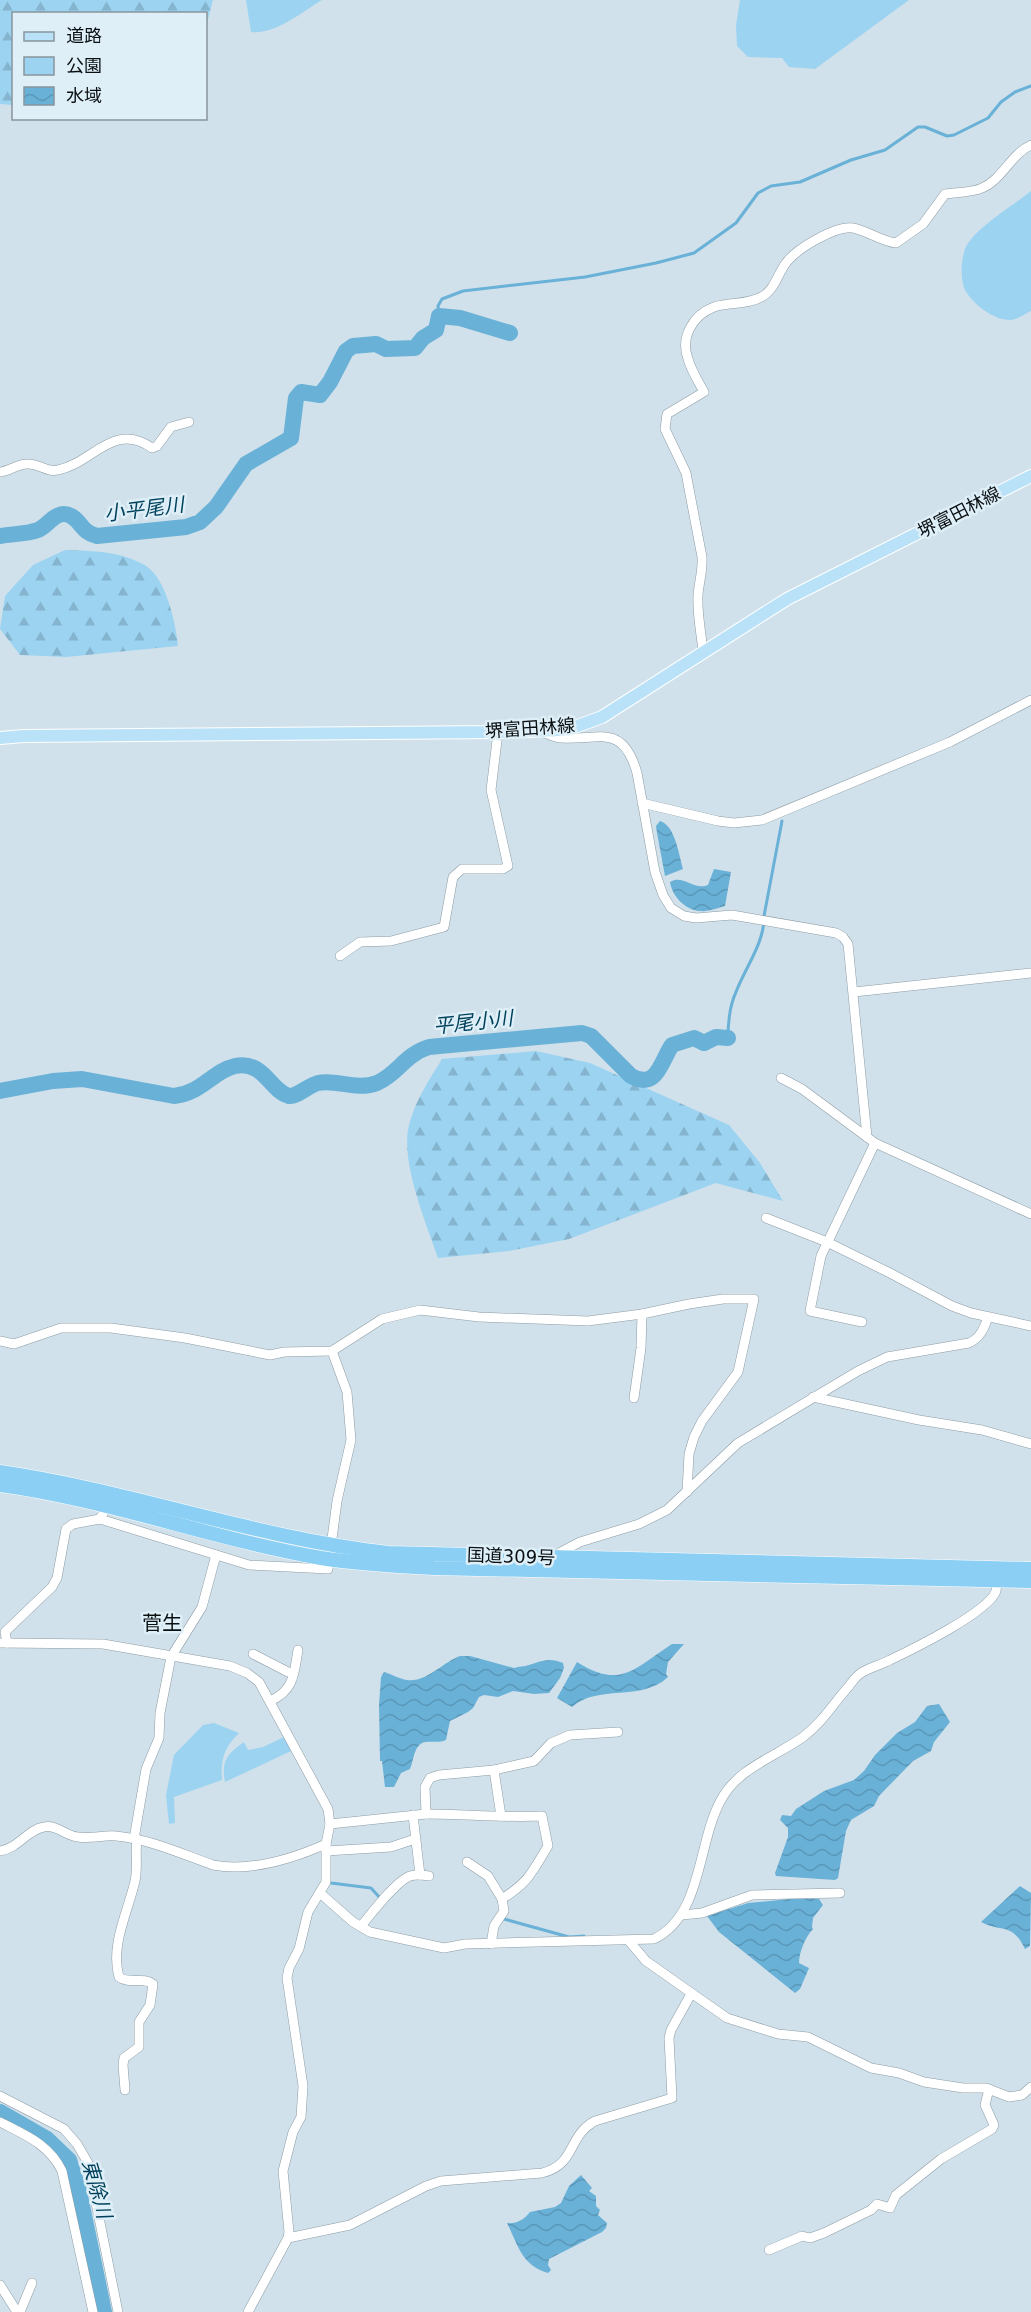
<svg xmlns="http://www.w3.org/2000/svg" width="1031" height="2312" viewBox="0 0 1031 2312" font-family="'DejaVu Sans','Noto Sans JP',sans-serif">
	<defs>
		<pattern id="forest-firs" width="22" height="20" patternUnits="userSpaceOnUse" patternTransform="scale(1.5)"><rect width="22" height="20" fill="#9bd3f1"/><path d="M5 1l3.5 6h-7zM16 11l3.5 6h-7z" fill="#84b4ce"/></pattern>
		<pattern id="water-waves" width="16" height="10" patternUnits="userSpaceOnUse" patternTransform="scale(1.5)"><rect width="16" height="10" fill="#69b1d7"/><path d="M0 5q4-4 8 0t8 0" fill="none" stroke="#5a97b8"/></pattern>
	</defs>
	<rect width="100%" height="100%" fill="#d1e1eb"/>
	<g fill="#9bd3f1">
		<path d="M246 0H322C302 12 275 35 251 32Z"/>
		<path d="M740 0H909L815 69 789 67 782 58 748 57 737 46 736 25Z"/>
		<path d="M1031 191V311C1025 314 1017 320 1010 320 993 320 973 304 965 290 960 279 961 260 965 249 973 229 1014 205 1031 191Z"/>
		<path d="M214 1723 239 1733C225 1747 220 1759 222 1780L174 1797 175 1823 169 1824 166 1795 174 1755 203 1725Z"/>
		<path d="M284 1737 291 1751 225 1782C221 1761 227 1754 244 1742L248 1750 263 1747Z"/>
	</g>
	<g fill="url(#forest-firs)">
		<path d="M0 0H213L206 27V14H14L13 105 0 104Z"/>
		<path d="M65 550C93 551 121 551 146 566 166 578 176 624 178 646L66 657 20 655 0 629 5 596 33 565Z"/>
		<path d="M536 1051 590 1063 729 1125 760 1163 783 1201 716 1183 569 1239 509 1251 438 1258C426 1222 400 1162 409 1125 415 1101 429 1080 442 1059Z"/>
	</g>
	<g fill="url(#water-waves)">
		<path d="M660 821C675 825 679 855 683 869L665 876 657 833 656 826Z"/>
		<path d="M714 869 731 872 725 906C717 908 708 912 700 911 685 910 672 896 670 882 683 874 694 891 708 885Z"/>
		<path d="M672 1644H684L668 1662 666 1674 668 1677C642 1702 597 1684 572 1707L557 1698 577 1662C621 1690 635 1668 672 1644Z"/>
		<path d="M460 1656H470L514 1668C519 1666 524 1667 529 1665 541 1661 550 1657 563 1663L564 1668 560 1678 549 1693 534 1694 513 1691 498 1697 484 1695 479 1697 473 1708 468 1712 450 1721 446 1740C439 1743 433 1741 426 1742 414 1743 414 1760 410 1769L401 1773 394 1787H385L382 1761H380L379 1705 381 1677 384 1672C392 1674 399 1679 407 1680 426 1683 443 1662 460 1656Z"/>
		<path d="M939 1704 950 1722 934 1742 931 1751 913 1761 879 1796 874 1806 851 1820 846 1831 838 1878 835 1880 776 1876 775 1873 788 1837V1828L780 1820 782 1815 791 1816 796 1809 824 1791 854 1780 864 1771 875 1755 897 1733 915 1722 927 1706Z"/>
		<path d="M1020 1886 1031 1893 1030 1946 1025 1949C1012 1922 1002 1933 981 1922Z"/>
		<path d="M800 1898 819 1899 823 1905 813 1918 812 1927 813 1929C806 1936 799 1952 799 1963L809 1968 800 1989 795 1993 719 1932 707 1916 748 1903Z"/>
		<path d="M581 2175 592 2188 589 2191 596 2196V2206L600 2210 598 2215 607 2223 606 2228 602 2232 549 2259 548 2265 551 2270 548 2273C522 2266 518 2245 507 2223 516 2224 524 2220 530 2212L555 2207 561 2203 569 2186Z"/>
	</g>
	<g fill="none" stroke-linecap="round" stroke-linejoin="round">
		<g stroke="#69b1d7" stroke-width="3">
			<path d="M439 316 438 306 442 299 463 291 585 277 656 263 694 253 736 223 758 193 771 186 800 182 851 160 885 150 918 127H925L947 136 954 135 988 118 1001 102 1015 92 1031 86"/>
			<path d="M728 1038C728 1022 729 1007 736 992 745 968 765 942 764 916L782 821"/>
			<path d="M331 1883 371 1888 380 1898"/>
			<path d="M504 1919 569 1937 584 1936"/>
		</g>
		<g stroke="#69b1d7" stroke-width="16">
			<path d="M0 536C12 534 27 534 38 530 48 526 57 508 71 516 82 522 81 532 97 536L186 527 200 522 216 507 246 464 291 438 296 398 301 392 320 395 330 382 346 351 353 346 376 344 386 349 415 348 423 338 436 330 439 316 460 318 510 333"/>
			<path d="M0 1091 53 1081 82 1079 174 1096C202 1093 213 1071 235 1066 264 1060 270 1091 289 1096 297 1097 309 1085 318 1083 337 1079 356 1091 377 1083 398 1074 404 1055 429 1047L582 1033 591 1036 631 1076C657 1090 660 1063 672 1045L694 1038 704 1043 716 1037 728 1038"/>
			<path d="M0 2112 47 2139 69 2160 79 2191 104 2312"/>
		</g>
		<g stroke="#8c9ca5" stroke-width="10">
			<g id="minor">
				<path d="M0 472C9 471 18 464 27 464 39 463 47 473 58 470 93 463 113 421 152 448L157 446 171 427 189 422"/>
				<path d="M703 651C701 633 697 613 698 595 699 582 703 570 702 557L686 473 665 429 667 414 704 392C698 381 691 370 688 359 680 337 693 315 714 307 729 302 749 305 763 296 775 289 778 273 786 263 796 249 836 225 853 228 868 231 881 241 896 243L923 224 945 194C957 192 971 193 982 188 1002 180 1011 154 1031 145"/>
				<path d="M543 732C548 734 555 738 561 738 600 740 623 723 637 773L655 872 663 895 671 908 684 916 696 918 732 915 836 933 843 937 848 944 867 1137"/>
				<path d="M642 803 718 821 734 823 762 820 950 742 1031 700"/>
				<path d="M340 956 360 942 391 941 444 927 453 877 462 869H503L508 866 491 790 498 732"/>
				<path d="M854 992 1031 973"/>
				<path d="M781 1078 802 1089 875 1143 1031 1214"/>
				<path d="M766 1218 827 1242 890 1273 952 1306 971 1313 1031 1326"/>
				<path d="M862 1322 810 1311 821 1256 875 1143"/>
				<path d="M0 1341 14 1344 61 1328H111L185 1338 270 1355 284 1352 332 1351 382 1319 420 1310 479 1317 588 1321 642 1314 689 1304 723 1299H754L738 1372 702 1421 694 1437 689 1454 687 1492"/>
				<path d="M813 1397 919 1420 982 1430 1031 1444"/>
				<path d="M634 1398 641 1348 642 1314"/>
				<path d="M100 1519 249 1565 328 1569 337 1501 351 1440 347 1392 332 1351"/>
				<path d="M555 1558 561 1552 580 1542 639 1524 667 1510 738 1443 858 1371 887 1357 969 1343C980 1338 984 1329 988 1317"/>
				<path d="M0 1643 103 1644 230 1666 247 1673 259 1682 328 1809 330 1824 326 1844V1882L308 1912 299 1949 289 1968 287 1978 303 2086 301 2117 293 2132 283 2171 289 2232 288 2238 248 2312"/>
				<path d="M7 1643 5 1632 52 1587 57 1578 66 1529 73 1524 100 1519 107 1506"/>
				<path d="M253 1654 288 1672"/>
				<path d="M270 1701C294 1691 294 1674 298 1650"/>
				<path d="M494 1770 501 1816"/>
				<path d="M426 1814C465 1814 504 1818 542 1816L548 1846C532 1872 530 1881 502 1899L504 1911 494 1926 491 1944"/>
				<path d="M413 1815 420 1875"/>
				<path d="M330 1824 426 1814 425 1787 430 1778 439 1775 494 1770 534 1761 551 1743 570 1735 618 1732"/>
				<path d="M134 1839 146 1769 159 1738 160 1713 171 1657 202 1607 216 1555"/>
				<path d="M0 1851C19 1848 28 1829 44 1827 56 1824 66 1836 78 1837 91 1839 103 1835 116 1836 149 1839 182 1854 213 1865 250 1872 292 1859 326 1844"/>
				<path d="M326 1851 391 1847 415 1839"/>
				<path d="M467 1862 488 1876 502 1899"/>
				<path d="M320 1893 353 1922 370 1932 444 1948 465 1944 654 1939C703 1915 697 1843 721 1800 738 1768 775 1757 803 1737 822 1723 833 1704 849 1686 852 1682 856 1676 861 1673 870 1667 881 1665 890 1660 911 1650 989 1612 996 1591 997 1587 996 1581 996 1577"/>
				<path d="M682 1915 702 1913 752 1895 840 1893"/>
				<path d="M361 1926C371 1914 396 1881 410 1876 417 1874 423 1875 429 1876"/>
				<path d="M629 1941 646 1961 727 2018 778 2034 808 2037 871 2068 899 2073 924 2082 963 2088H986L1009 2097 1022 2095 1031 2087"/>
				<path d="M125 2090 123 2065 124 2058 139 2047V2022L150 2005 153 1984C143 1976 130 1985 119 1977 110 1945 128 1912 135 1881 138 1868 135 1853 137 1839"/>
				<path d="M0 2096 64 2129 77 2144 88 2163 118 2312"/>
				<path d="M0 2122C25 2135 49 2144 62 2171L93 2312"/>
				<path d="M288 2238 350 2225 426 2186 441 2181 542 2173C577 2164 567 2136 595 2121L672 2098 669 2038 671 2030 691 1994"/>
				<path d="M769 2250 802 2236 810 2238 824 2233 871 2210 877 2204 890 2208 896 2195 941 2159 992 2129 994 2125 985 2105 989 2089"/>
				<path d="M0 2285 17 2312"/>
				<path d="M20 2312 32 2283"/>
			</g>
		</g>
		<g stroke="#fff" stroke-width="14">
			<path id="major" d="M0 738 23 736 498 732 558 730 572 728 602 717 787 599 1031 476"/>
		</g>
		<g stroke="#fff" stroke-width="15">
			<g id="highway">
				<path d="M0 1472C131 1491 256 1538 388 1553L1031 1569"/>
				<path d="M0 1485C109 1500 213 1539 321 1558 358 1564 396 1566 434 1568L1031 1581"/>
			</g>
		</g>
		<use href="#minor" stroke="#fff" stroke-width="9"/>
		<use href="#major" stroke="#b9e2f8" stroke-width="12"/>
		<use href="#highway" stroke="#8bcff4" stroke-width="14"/>
	</g>
	<g text-anchor="middle" dominant-baseline="central" stroke-width="5" stroke-linejoin="round" paint-order="stroke">
		<g font-size="18" fill="#0a0f12" stroke="#deeff8">
			<text transform="translate(959 512) rotate(-27)">堺富田林線</text>
			<text transform="translate(530 728) rotate(-4)">堺富田林線</text>
			<text transform="translate(511 1556) rotate(2)">国道309号</text>
		</g>
		<g font-size="20" font-style="italic" fill="#00415b" stroke="#deeff8">
			<text transform="translate(144 509) rotate(-7)">小平尾川</text>
			<text transform="translate(473 1022) rotate(-6)">平尾小川</text>
			<text transform="translate(97 2189) rotate(74)">東除川</text>
		</g>
		<g font-size="20" fill="#0a0f12" stroke="#deeff8">
			<text x="162" y="1623">菅生</text>
		</g>
	</g>
	<rect x="12" y="12" width="195" height="108" fill="#deeff8" stroke="#89959c" stroke-width="1.5"/>
	<rect x="24" y="32" width="30" height="9" fill="#b9e2f8" stroke="#89959c" stroke-width="1.5"/>
	<text x="66" y="42" font-size="18" fill="#0a0f12">道路</text>
	<rect x="24" y="57" width="30" height="18" fill="#9bd3f1" stroke="#89959c" stroke-width="1.5"/>
	<text x="66" y="72" font-size="18" fill="#0a0f12">公園</text>
	<rect x="24" y="87" width="30" height="18" fill="url(#water-waves)" stroke="#89959c" stroke-width="1.5"/>
	<text x="66" y="102" font-size="18" fill="#0a0f12">水域</text>
</svg>
